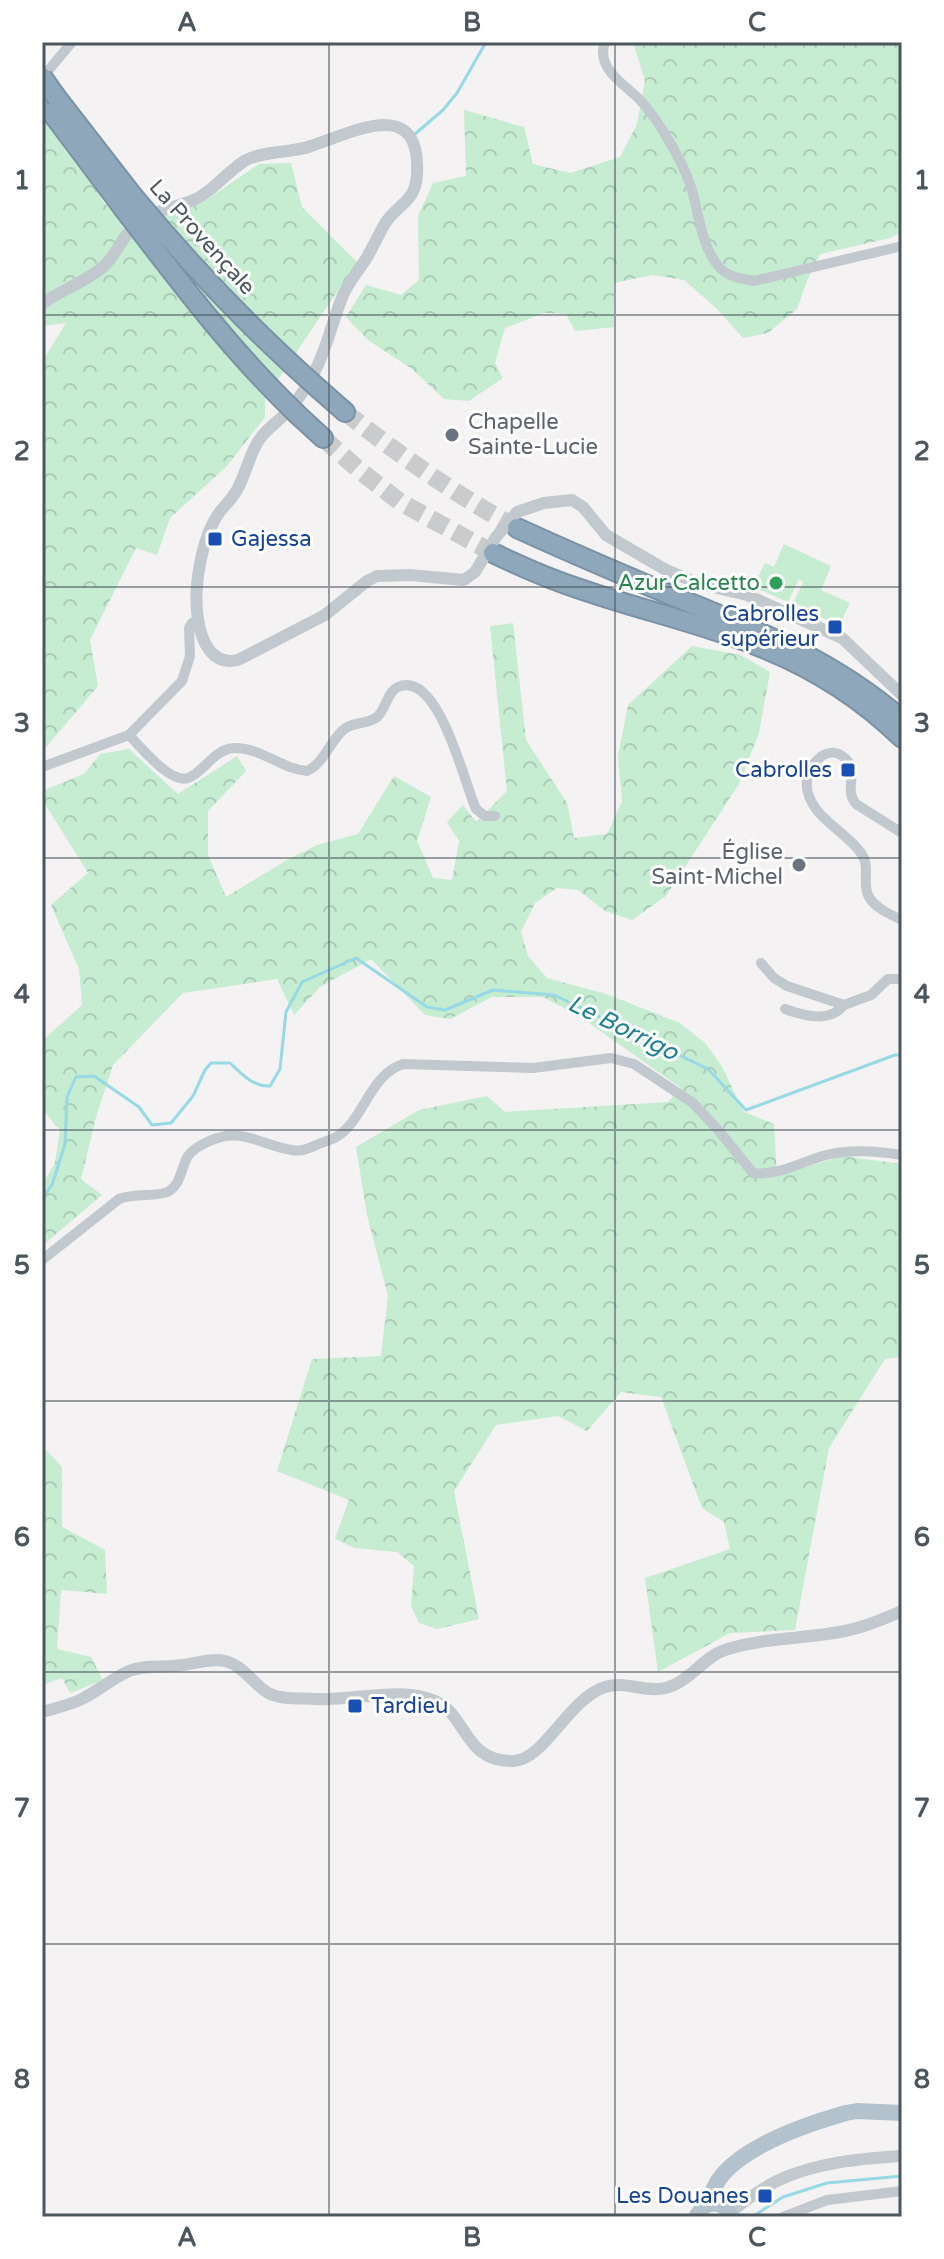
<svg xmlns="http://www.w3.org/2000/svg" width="944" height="2259" viewBox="0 0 944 2259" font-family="'Varela Round',sans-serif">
	<defs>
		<pattern id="forest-crowns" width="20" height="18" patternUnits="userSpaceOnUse" patternTransform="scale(2)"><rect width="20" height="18" fill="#c6ecd2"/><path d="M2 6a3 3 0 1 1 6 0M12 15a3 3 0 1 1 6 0" fill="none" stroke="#acccb7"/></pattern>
	</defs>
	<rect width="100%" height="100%" fill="#f4f2f2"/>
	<g fill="url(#forest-crowns)">
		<path d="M633 42H902V232L890 238 820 254 807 281 797 309 768 333 743 338 716 308 684 280 652 275 614 283V327L575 331 566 314 544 313 505 328 495 363 503 378 469 401 444 399 412 369 368 340 346 317 366 285 401 295 419 280 418 216 433 183 466 176 464 110 524 127 533 164 570 173 620 157 637 124 645 81Z"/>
		<path d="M42 114 64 148 99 192 103 202 118 215 124 230 202 203 259 164 291 163 302 207 357 262 265 399V417L227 466 170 518 157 555 136 548 90 640 98 686 42 752V362L66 323 42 326Z"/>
		<path d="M513 623 526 740 567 803 574 838 607 834 622 801 618 756 628 705 692 646 741 655 770 672 759 733 739 784 666 896 632 920 605 911 578 890 557 888 535 903 521 932 528 956 547 978 606 994 680 1023 706 1044 721 1065 744 1112 774 1124 777 1176 842 1156 902 1164V1357L885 1359 829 1448 795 1630 730 1633 658 1672 645 1578 730 1549 724 1522 702 1508 661 1397 621 1392 587 1431 558 1416 496 1425 454 1491 479 1619 437 1629 419 1623 411 1606 414 1566 397 1552 355 1548 335 1539 349 1500 277 1471 312 1359 381 1356 388 1296 367 1215 356 1147 419 1110 487 1096 505 1112 668 1102 681 1088 579 1016 543 997H492L450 1019 425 1015 371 959 320 987 294 1015 277 979 183 993 113 1065 96 1117 81 1179 102 1195 42 1246V1185L55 1163 60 1130 42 1109V1041L82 1005 79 969 51 905 88 873 42 799V791L84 774 100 754 129 749 178 794 237 756 246 771 208 811V855L226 897 287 860 317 845 358 834 394 776 431 797 417 841 433 878 452 880 459 841 447 822 463 805 476 822 507 791 490 626Z"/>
		<path d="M42 1446 62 1467V1527L105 1550 107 1594 61 1590 57 1649 91 1657 103 1680 70 1693 62 1678 42 1685Z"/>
	</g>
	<path fill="#c6ecd2" d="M784 544 831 566 821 590 850 603 839 626 793 603 803 582 799 579 788 602 753 587 765 563 774 567Z"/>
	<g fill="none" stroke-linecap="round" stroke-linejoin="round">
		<g stroke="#97d9e4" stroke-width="3">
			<path d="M415 134 443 110 457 93 486 42"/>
			<path d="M42 1198 52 1185 65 1144 67 1097 76 1077 94 1076 139 1107 152 1125 171 1123 193 1096 205 1070 211 1063H230C242 1074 253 1087 270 1086L280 1069 286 1012 302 982 356 958 427 1007 445 1010 493 990 554 995 708 1069 746 1110 895 1055H902"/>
			<path d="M752 2217 783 2197 827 2183 902 2176"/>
		</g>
		<g stroke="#cacbcd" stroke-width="18" stroke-dasharray="18 9" stroke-linecap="butt">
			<path d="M345 412C399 455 456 495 517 528"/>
			<path d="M323 438 359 470 400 502 493 553"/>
		</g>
		<g stroke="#7a92a6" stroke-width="22">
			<g id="motorway">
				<path d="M57 98 133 196"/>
				<path d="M42 100 123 208"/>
				<path d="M320 390 345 412"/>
				<path d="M298 415 323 438"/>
				<path d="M517 528C569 552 621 574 673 596 755 629 835 661 902 720"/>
				<path d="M493 553C522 567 552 580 583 590 641 610 701 623 758 646 812 667 861 698 902 738"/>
			</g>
		</g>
		<g stroke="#c1c9ce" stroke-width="10">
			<path d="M605 42C595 69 625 84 641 101 650 111 659 124 666 136 676 152 685 169 691 187 699 213 701 247 720 268 728 277 743 279 754 281L902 246"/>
			<path d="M42 78 72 42"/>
			<path d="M129 735C141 747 170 784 188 778 197 775 206 764 213 758 220 752 226 748 235 748 262 748 281 769 307 771 324 763 329 743 343 730 353 721 367 725 377 717 386 709 387 692 398 687 439 669 465 786 476 809L485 816H495"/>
			<path d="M42 767 129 735 182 681 190 656 189 628 192 623 198 621"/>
			<path d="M902 833 856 804C843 789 860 771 845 758 825 740 801 772 808 793 815 819 846 832 861 853 871 867 862 882 868 895 873 907 891 915 902 920"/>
			<path d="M761 963 774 978 787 986 844 1005 871 995 888 979H902"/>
			<path d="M785 1009C804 1016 830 1023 844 1005"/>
			<path d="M42 1260 119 1199C135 1193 156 1197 167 1192 181 1186 181 1167 188 1156 195 1146 214 1138 226 1136 250 1133 269 1147 292 1150 302 1152 312 1147 321 1143 327 1141 334 1139 338 1136 365 1117 370 1075 403 1064L533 1068 611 1058 634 1064 693 1103 719 1131 753 1173C778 1176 801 1162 826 1155 850 1149 878 1151 902 1155"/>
			<path d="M783 2217 827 2200 902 2191"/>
		</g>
		<g stroke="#c1c9ce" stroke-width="12">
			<path d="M42 304C62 289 85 283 104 266 120 251 121 234 142 220 160 208 180 207 198 198 216 188 229 170 246 160 263 151 292 153 311 146 354 132 421 95 417 174 416 204 395 204 383 227 377 238 372 249 366 259 358 271 349 282 343 295 332 322 327 349 313 375 305 390 294 406 281 418 273 425 265 431 259 440 249 455 246 474 237 490 232 499 225 505 219 513 201 539 193 589 198 619 201 641 212 666 238 660L325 615 367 581 377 576 410 575 464 580 475 572 496 537 517 512 544 503 572 500 583 507 606 535 666 570 700 584 747 595 842 638 902 695"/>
			<path d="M42 1712C56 1708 70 1705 82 1699 98 1691 113 1678 129 1671 146 1664 165 1668 183 1665 197 1663 211 1658 225 1661 243 1665 252 1683 268 1693 281 1700 301 1698 315 1699 353 1701 401 1686 435 1701 467 1715 464 1762 513 1761 545 1760 568 1699 605 1687 625 1680 644 1693 665 1688 689 1683 703 1657 725 1650 764 1637 806 1639 845 1631 865 1627 884 1619 902 1611"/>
			<path d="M729 2213C745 2201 760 2189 777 2181 816 2162 860 2159 902 2156"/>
		</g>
		<g stroke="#b4c2cd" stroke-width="16">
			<path d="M711 2203C711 2155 807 2124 846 2113L857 2111 902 2113"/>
			<path d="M696 2217 703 2207C715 2200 726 2204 731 2217"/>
		</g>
		<use href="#motorway" stroke="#8fa7bb" stroke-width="18"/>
		<g stroke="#7a92a6" stroke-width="22" stroke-linecap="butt">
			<g id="motorway-bridge">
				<path d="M42 77 57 98"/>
				<path d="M133 196C191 266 252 330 320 390"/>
				<path d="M123 208C178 280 232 352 298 415"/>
			</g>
		</g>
		<use href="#motorway-bridge" stroke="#8fa7bb" stroke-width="18"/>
	</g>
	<path fill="none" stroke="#4b565d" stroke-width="2" stroke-opacity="0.55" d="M329 42V2217M615 42V2217M42 315H902M42 587H902M42 858H902M42 1130H902M42 1401H902M42 1672H902M42 1944H902"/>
	<g fill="#6b7280" stroke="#fff" stroke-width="3">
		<circle cx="452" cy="435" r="8"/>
		<circle cx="799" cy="865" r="8"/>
	</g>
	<g fill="#1a4fb4" stroke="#fff" stroke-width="3">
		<rect x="207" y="531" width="16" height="16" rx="4"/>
		<rect x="827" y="619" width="16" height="16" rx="4"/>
		<rect x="840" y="762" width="16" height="16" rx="4"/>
		<rect x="347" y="1698" width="16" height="16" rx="4"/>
		<rect x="757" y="2188" width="16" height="16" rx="4"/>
	</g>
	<circle fill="#2e9e5b" stroke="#fff" stroke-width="3" cx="776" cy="583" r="8"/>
	<g text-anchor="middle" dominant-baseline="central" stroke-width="6" stroke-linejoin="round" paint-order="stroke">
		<g font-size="22" fill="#4b565d" stroke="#fff">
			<text transform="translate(202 237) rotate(48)">La Provençale</text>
		</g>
		<g font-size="22" fill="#5b616d" stroke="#fff" text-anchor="start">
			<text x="468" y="422">Chapelle<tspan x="468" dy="25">Sainte-Lucie</tspan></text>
			<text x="783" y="852" text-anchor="end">Église<tspan x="783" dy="25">Saint-Michel</tspan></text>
		</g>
		<g font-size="22" fill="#164399" stroke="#fff" text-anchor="end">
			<text x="231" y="539" text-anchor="start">Gajessa</text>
			<text x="819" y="614">Cabrolles<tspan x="819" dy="25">supérieur</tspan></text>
			<text x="832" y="770">Cabrolles</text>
			<text x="371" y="1706" text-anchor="start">Tardieu</text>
			<text x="749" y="2196">Les Douanes</text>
		</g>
		<g font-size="22" fill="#27864d" stroke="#fff" text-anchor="end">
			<text x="760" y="583">Azur Calcetto</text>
		</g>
		<g font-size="24" font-style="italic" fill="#1b8092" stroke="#fff">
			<text transform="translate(623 1028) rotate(26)">Le Borrigo</text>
		</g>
	</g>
	<rect width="944" height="2259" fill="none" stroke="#ffffff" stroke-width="88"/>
	<rect x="44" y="44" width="856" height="2171" fill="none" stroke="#4b565d" stroke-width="3"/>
	<g font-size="26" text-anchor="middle" font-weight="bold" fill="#4b565d">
		<text x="187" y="31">A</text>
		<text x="472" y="31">B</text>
		<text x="757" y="31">C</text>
		<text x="22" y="189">1</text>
		<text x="922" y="189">1</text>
		<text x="22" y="460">2</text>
		<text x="922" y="460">2</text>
		<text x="22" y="732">3</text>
		<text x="922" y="732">3</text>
		<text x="22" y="1003">4</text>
		<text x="922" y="1003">4</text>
		<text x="22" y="1274">5</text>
		<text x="922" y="1274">5</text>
		<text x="22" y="1546">6</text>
		<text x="922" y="1546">6</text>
		<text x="22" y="1817">7</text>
		<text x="922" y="1817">7</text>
		<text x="22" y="2088">8</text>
		<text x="922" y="2088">8</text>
		<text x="187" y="2246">A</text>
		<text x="472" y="2246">B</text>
		<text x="757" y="2246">C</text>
	</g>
</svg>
